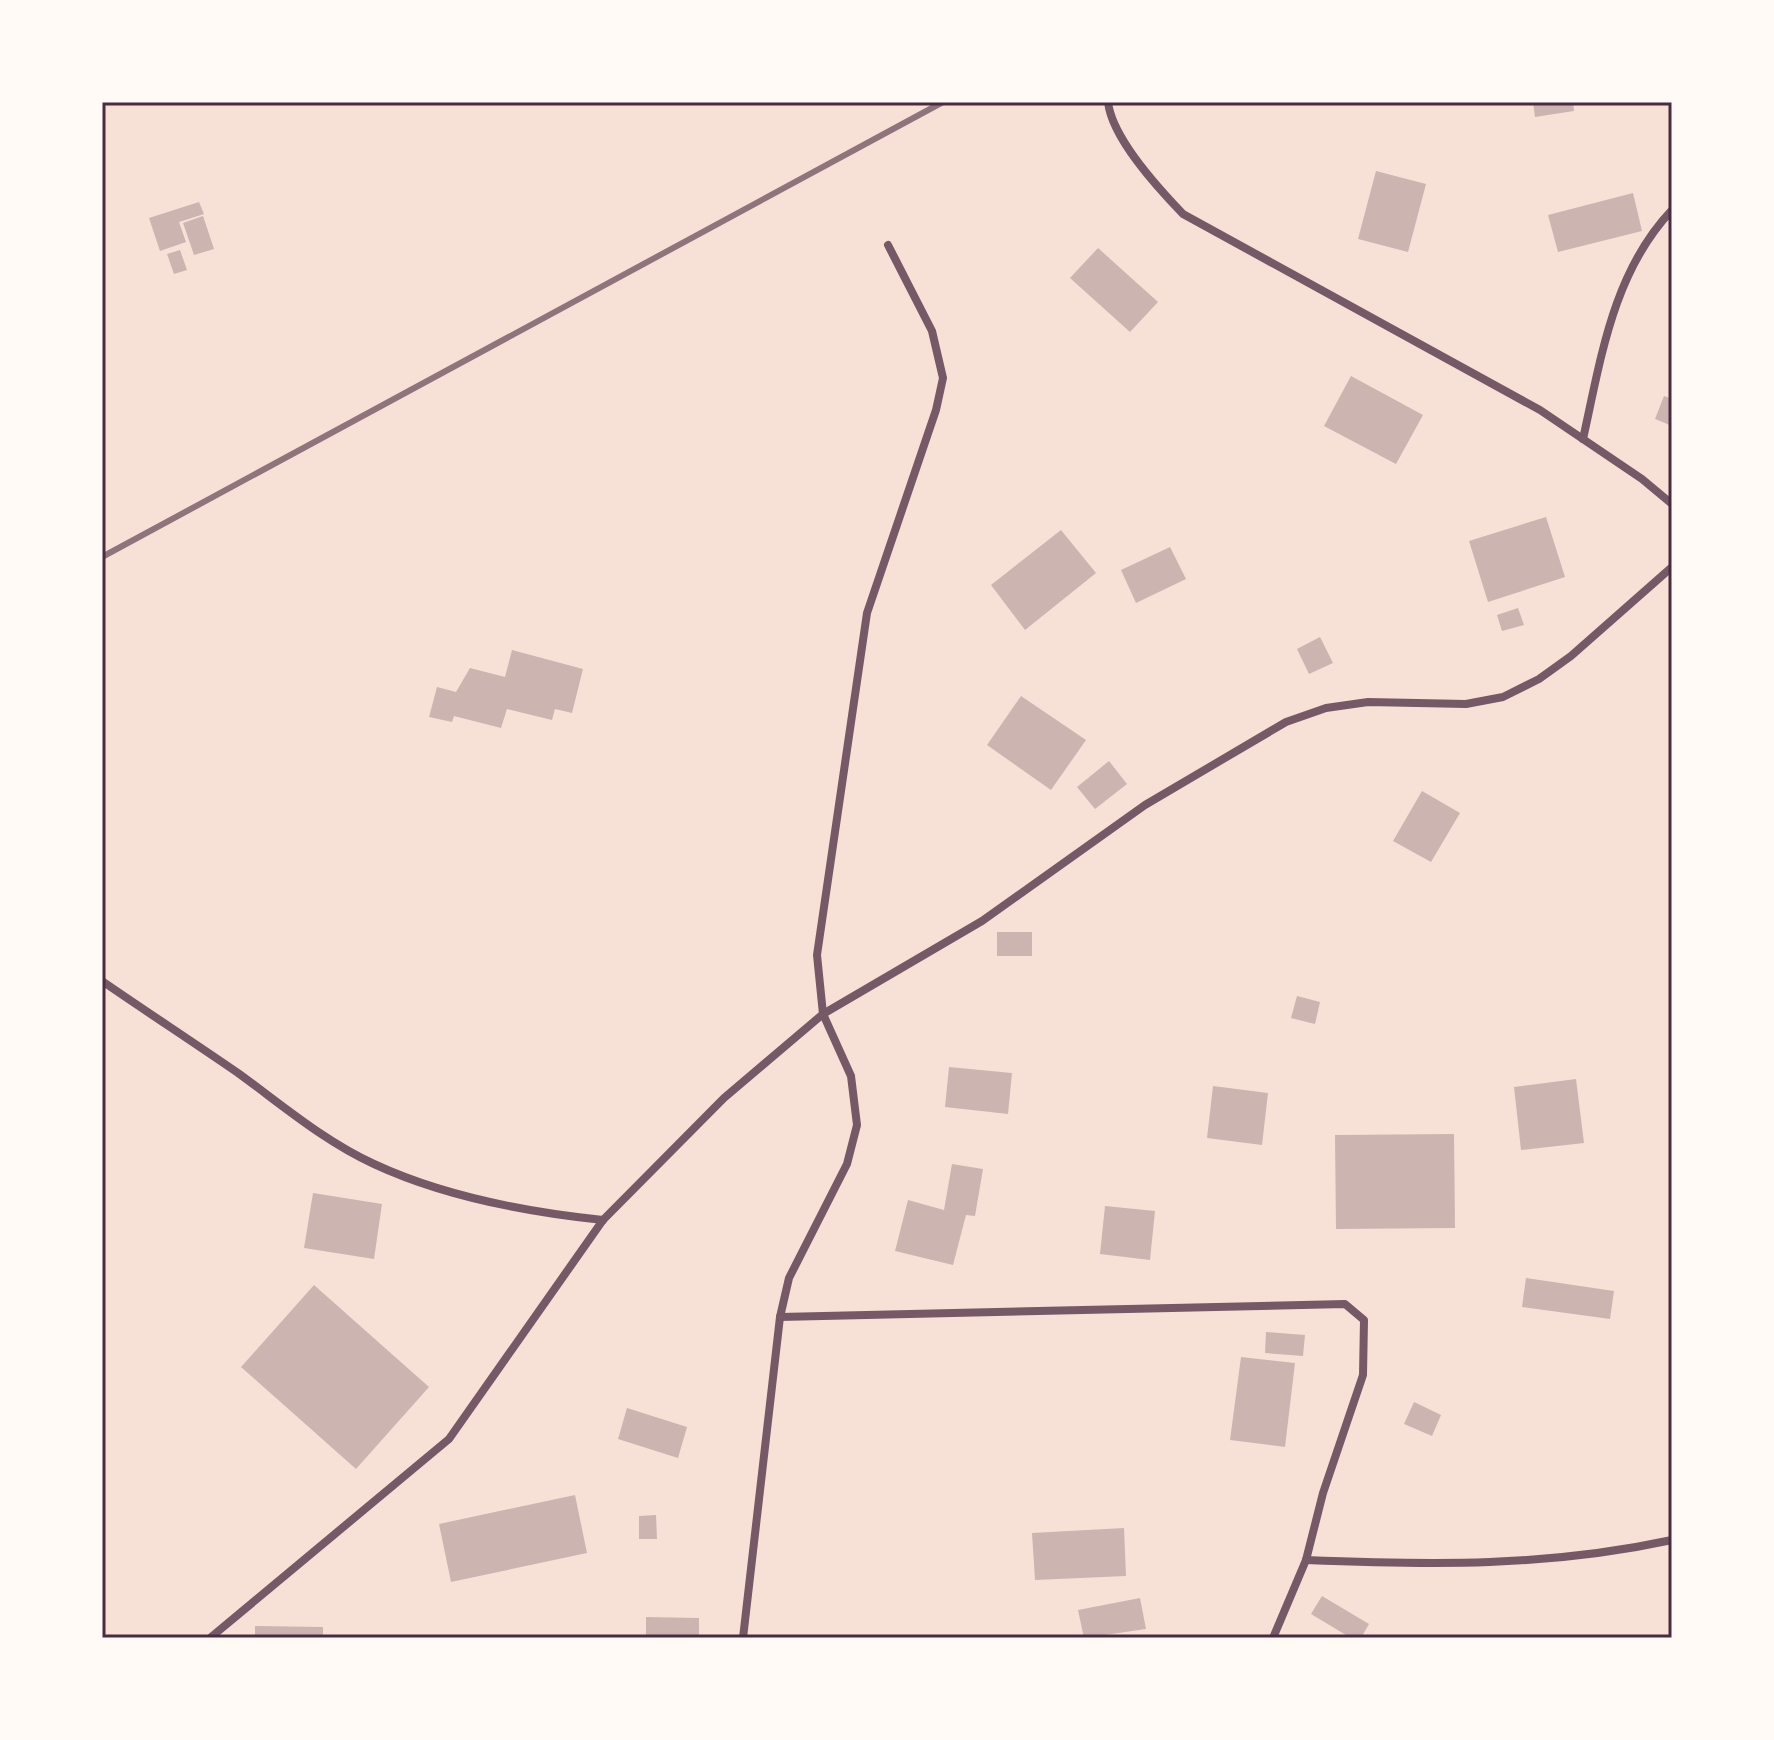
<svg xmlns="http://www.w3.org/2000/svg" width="1774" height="1740" viewBox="0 0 1774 1740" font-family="Poppins,sans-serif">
	<rect width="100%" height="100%" fill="#f7e1d7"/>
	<g fill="#ccb4b1">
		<path d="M1533 102H1573L1574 111 1535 117Z"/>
		<path d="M1376 171 1426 184 1408 252 1358 239Z"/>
		<path d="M1633 193 1642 231 1558 252 1548 215Z"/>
		<path d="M199 202 204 214 179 222 186 242 160 251 149 218Z"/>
		<path d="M203 216 214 249 194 255 183 223Z"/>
		<path d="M1098 248 1158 302 1130 332 1070 278Z"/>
		<path d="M180 250 187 270 174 274 167 254Z"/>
		<path d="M1351 376 1423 415 1396 464 1324 426Z"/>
		<path d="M1664 396 1672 399V426L1655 419Z"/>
		<path d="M1546 517 1565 577 1488 602 1469 541Z"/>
		<path d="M1061 530 1096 573 1025 630 991 585Z"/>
		<path d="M1170 547 1186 579 1136 603 1121 570Z"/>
		<path d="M1518 608 1524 625 1502 631 1497 615Z"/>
		<path d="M1320 637 1333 663 1309 674 1297 649Z"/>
		<path d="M512 650 583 669 572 713 555 709 552 720 507 709 501 728 454 716 452 722 429 717 437 687 456 692 470 668 505 677Z"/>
		<path d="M1021 696 1086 740 1051 790 987 745Z"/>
		<path d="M1109 761 1127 784 1095 809 1077 787Z"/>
		<path d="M1422 791 1460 813 1431 862 1393 841Z"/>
		<rect x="997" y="932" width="35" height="24"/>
		<path d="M1297 996 1320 1002 1315 1024 1291 1018Z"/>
		<path d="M949 1067 1012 1073 1008 1114 945 1107Z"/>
		<path d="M1576 1079 1584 1143 1521 1150 1514 1087Z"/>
		<path d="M1213 1086 1268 1093 1262 1145 1207 1138Z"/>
		<path d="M1454 1134 1455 1228 1336 1229 1335 1135Z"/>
		<path d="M952 1164 983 1169 975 1216 966 1215 953 1265 895 1251 908 1200 944 1210Z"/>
		<path d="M313 1193 382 1204 374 1259 304 1248Z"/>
		<path d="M1105 1206 1155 1211 1150 1260 1100 1254Z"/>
		<path d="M1526 1278 1614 1291 1610 1319 1522 1307Z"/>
		<path d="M314 1285 429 1387 356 1469 241 1367Z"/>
		<path d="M1266 1332 1305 1335 1303 1356 1265 1353Z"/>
		<path d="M1241 1357 1295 1363 1285 1447 1230 1440Z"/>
		<path d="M1414 1402 1441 1415 1432 1436 1404 1424Z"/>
		<path d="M627 1408 687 1427 678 1458 618 1439Z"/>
		<path d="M575 1495 587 1553 451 1582 439 1524Z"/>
		<path d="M656 1515 657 1539H639V1516Z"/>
		<path d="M1124 1528 1126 1576 1035 1580 1032 1533Z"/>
		<path d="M1322 1596 1369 1624 1361 1638H1351L1311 1614Z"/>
		<path d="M1140 1598 1146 1629 1084 1638 1078 1610Z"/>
		<path d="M646 1617 699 1618V1638H646Z"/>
		<path d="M255 1626 323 1627V1638H255Z"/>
	</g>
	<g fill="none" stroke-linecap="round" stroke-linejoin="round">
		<g stroke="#755966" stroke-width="8">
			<path d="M1108 102C1112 138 1157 187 1183 214L1540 410 1642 479 1672 504"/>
			<path d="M1583 439C1601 358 1613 272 1672 210"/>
			<path d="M102 981C147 1012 193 1042 238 1073 282 1105 324 1141 374 1164 445 1197 526 1212 603 1220"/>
			<path d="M780 1317 1345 1304 1364 1320 1363 1375 1323 1493 1306 1560 1273 1638"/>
			<path d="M1306 1560C1432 1565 1547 1567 1672 1540"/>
			<path d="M210 1638 449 1439 603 1220 724 1098 823 1014 982 921 1145 805 1286 722 1326 708 1368 702 1466 704 1503 697 1539 679 1571 656 1672 567"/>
			<path d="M743 1638 780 1317 789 1278 847 1164 857 1125 851 1076 823 1014 817 955 867 613 936 410 943 378 932 331 888 245"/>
		</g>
		<path stroke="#8f747c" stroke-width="6" d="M102 557 943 102"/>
	</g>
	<rect width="1774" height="1740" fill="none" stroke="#fffaf5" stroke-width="208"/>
	<rect x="104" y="104" width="1566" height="1532" fill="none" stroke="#4a2c40" stroke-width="3"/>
</svg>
